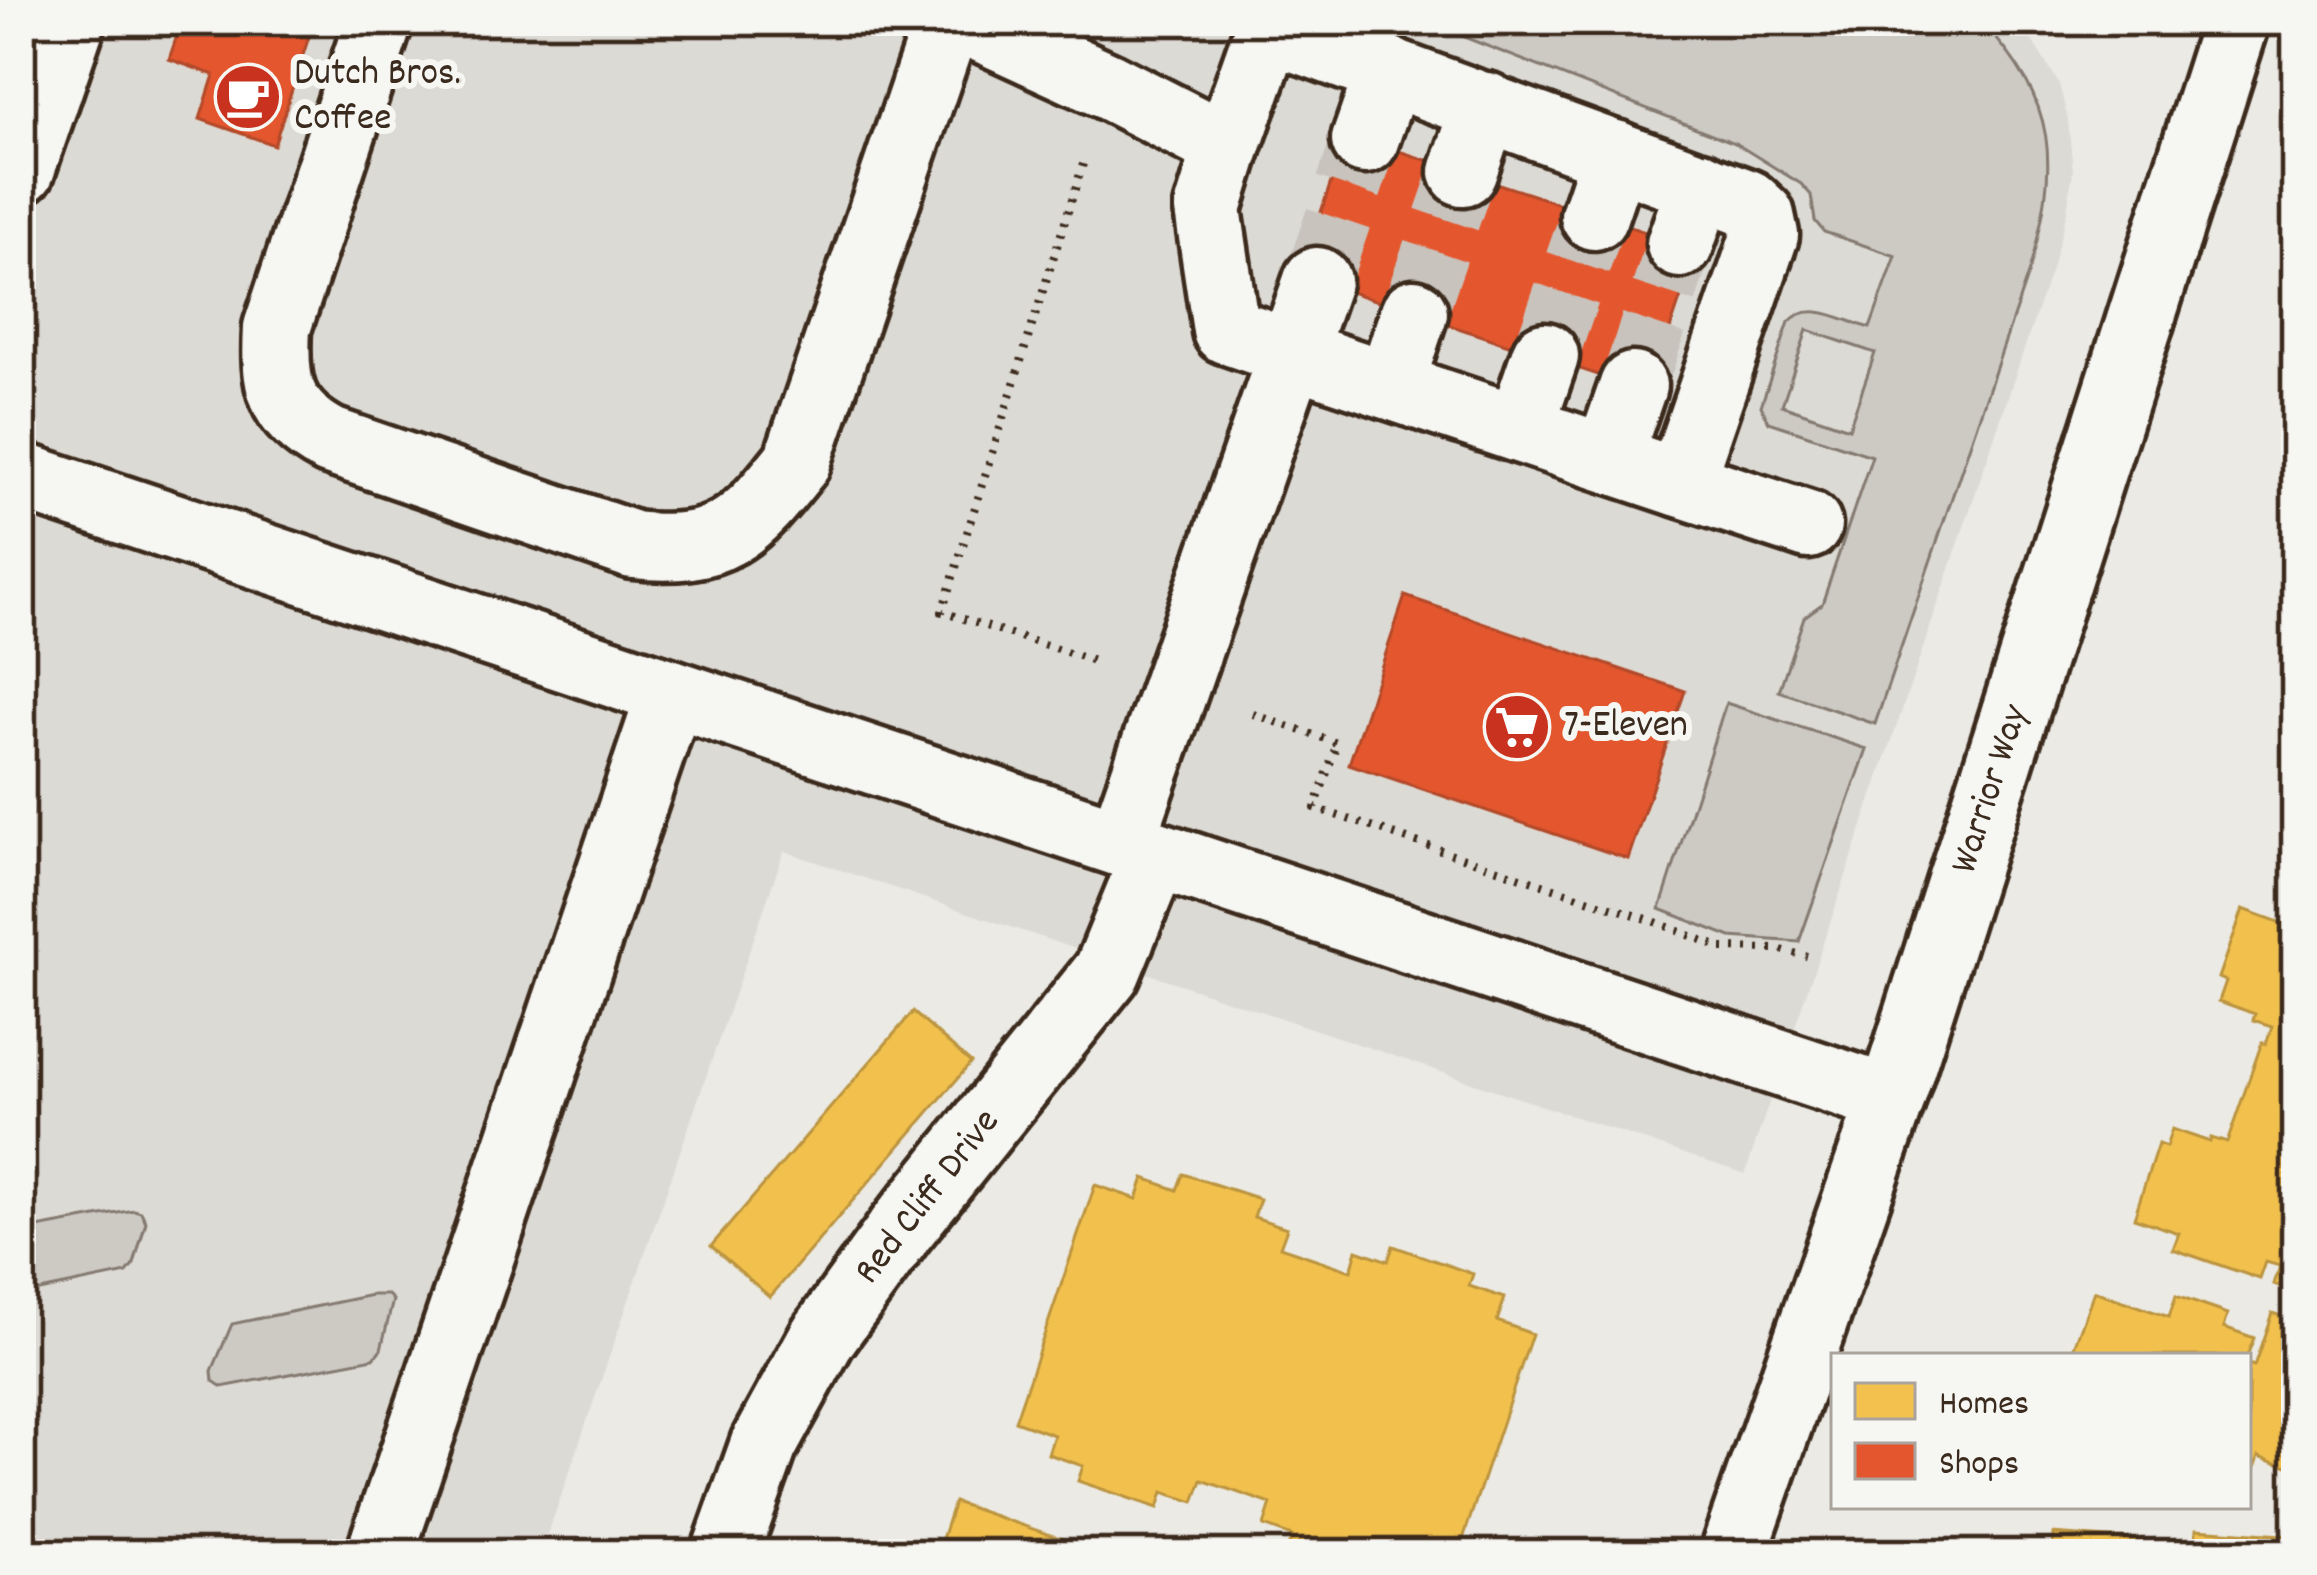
<svg xmlns="http://www.w3.org/2000/svg" width="2317" height="1575" viewBox="0 0 2317 1575" font-family="Dekko,sans-serif">
	<rect width="100%" height="100%" fill="#ebeae5"/>
	<filter id="ink" filterUnits="userSpaceOnUse"><feTurbulence type="fractalNoise" baseFrequency=".00833" numOctaves="2"/><feDisplacementMap in="SourceGraphic" scale="24" xChannelSelector="R" yChannelSelector="G"/><feConvolveMatrix kernelMatrix="1 2 1 2 8 2 1 2 1" color-interpolation-filters="sRGB"/></filter>
	<g filter="url(#ink)">
		<path fill="#dcdad4" d="M21 21H2020L2059 84 2068 120 2073 171 2067 211 2054 261 1745 1174 784 851 541 1554H21Z"/>
		<g fill="#cdcac4" stroke="#847a71" stroke-width="3" fill-rule="evenodd">
			<path d="M1423 21H1981C2059 104 2059 162 2030 268L1875 724 1779 691 1804 617 1822 604 1872 456 1769 422 1761 406 1789 322C1810 299 1844 321 1870 328L1896 256 1824 232 1815 221 1811 195 1801 184 1735 143ZM1807 330 1875 353 1849 428 1782 405Z"/>
			<path d="M1726 703 1867 749 1799 942 1731 937 1660 909Z"/>
			<path d="M134 1210 141 1212 146 1222 134 1264 127 1273 21 1295V1231Z"/>
			<path d="M372 1295H388L393 1300 381 1349 374 1358 222 1387 213 1381 212 1371 232 1324Z"/>
		</g>
		<g fill="#f2c14e" stroke="#bb9440" stroke-width="3">
			<path d="M2243 909 2287 925 2292 910 2296 911V1292L2274 1284 2280 1266 2266 1262 2260 1279 2173 1249 2179 1233 2134 1218 2158 1144 2166 1147 2172 1129 2210 1142 2211 1138 2227 1143 2262 1042 2266 1044 2272 1026 2253 1020 2255 1014 2219 1001 2226 981 2219 978Z"/>
			<path d="M913 1012 971 1063 770 1297 711 1246Z"/>
			<path d="M1183 1174 1260 1199 1254 1217 1287 1228 1280 1247 1351 1271 1357 1250 1388 1261 1393 1246 1473 1274 1469 1286 1505 1298 1497 1321 1532 1334 1458 1554H1292L1286 1552 1292 1536 1264 1526 1271 1504 1202 1480 1194 1502 1163 1492 1158 1508 1078 1481 1083 1466 1048 1454 1054 1435 1015 1421 1095 1185 1137 1199 1144 1178 1177 1190Z"/>
			<path d="M2094 1291 2169 1317 2176 1296 2228 1314 2224 1327 2254 1338 2247 1356H2071Z"/>
			<path d="M2272 1313 2293 1320 2296 1313V1469L2259 1456 2252 1477 2248 1475V1364L2254 1366Z"/>
			<path d="M954 1502 1106 1554H937Z"/>
			<path d="M2196 1529 2295 1536 2294 1554H2005L2006 1546 2052 1549 2053 1534 2149 1541V1548H2161L2162 1542 2195 1544Z"/>
		</g>
		<g fill="#e4572e" stroke="#b14a29" stroke-width="3">
			<path d="M182 21H314L274 145 200 119 214 75 169 59Z"/>
			<path d="M1347 134 1697 249 1649 392 1300 275Z"/>
			<path d="M1405 596 1685 691 1628 859 1349 764Z"/>
		</g>
		<g fill="none" stroke-linecap="round" stroke-linejoin="round">
			<g stroke="#c8c4bd" stroke-width="66" stroke-dasharray="66 33" stroke-linecap="butt">
				<path d="M1317 281 1365 140"/>
				<path d="M1414 313 1463 172"/>
				<path d="M1545 356 1594 216"/>
				<path d="M1633 386 1680 244"/>
			</g>
			<g stroke="#3b2a1e" stroke-width="75">
				<g id="minor">
					<path d="M379 21 277 328C274 383 278 414 330 441L633 545C722 554 744 529 797 462L947 21"/>
					<path d="M966 21 1108 86 1227 147 1208 209 1226 330 1292 353 1121 843"/>
					<path d="M1365 140 1389 71"/>
					<path d="M1227 147 1269 28 1747 203 1761 216 1765 235 1680 483 1292 353 1317 281"/>
					<path d="M21 170 72 21"/>
					<path d="M1463 172 1486 106"/>
					<path d="M1594 216 1615 154"/>
					<path d="M1680 244 1701 185"/>
					<path d="M1390 385 1414 313"/>
					<path d="M1520 429 1545 356"/>
					<path d="M1608 458 1633 386"/>
					<path d="M21 476 1891 1100"/>
					<path d="M1680 483 1808 525"/>
					<path d="M380 1554 671 693"/>
					<path d="M725 1554 764 1444 822 1338 901 1229 1107 972 1155 855"/>
					<path d="M1733 1554 1891 1100 2236 21"/>
				</g>
			</g>
			<g stroke="#3b2a1e" stroke-width="8" stroke-dasharray="3 9" stroke-linecap="butt">
				<path d="M1083 164 942 612 1097 662"/>
				<path d="M1253 714 1337 743 1315 808 1653 921 1722 948 1777 949 1807 956"/>
			</g>
			<use href="#minor" stroke="#f6f6f2" stroke-width="66"/>
		</g>
	</g>
	<defs>
		<g id="cafe-disc" transform="scale(3.45)"><circle r="9.5" fill="#c8321e" stroke="#f6f6f2"/><path d="M-5.5-4.5H6V0H3Q3 3.5 0 3.5H-2.5Q-5.5 3.5-5.5 0ZM3-3.2v2h1.7v-2ZM-6 4.5H4V6H-6Z" fill="#fff"/></g>
		<g id="supermarket-disc" transform="scale(3.45)"><circle r="9.5" fill="#c8321e" stroke="#f6f6f2"/><path d="M-6-5.5h2.5l.6 2H6L4.5 2H-2.5L-4.4-4H-6ZM-1.5 3.2a1.3 1.3 0 1 0 .1 0ZM3 3.2a1.3 1.3 0 1 0 .1 0Z" fill="#fff"/></g>
	</defs>
	<g fill-rule="evenodd">
		<use href="#cafe-disc" x="248" y="97"/>
		<use href="#supermarket-disc" x="1517" y="727"/>
	</g>
	<g text-anchor="middle" dominant-baseline="central" stroke-width="12" stroke-linejoin="round" paint-order="stroke">
		<g font-size="39" fill="#3b2a1e" stroke="#f6f6f2" text-anchor="start">
			<text x="294" y="75">Dutch Bros.<tspan x="294" dy="45">Coffee</tspan></text>
			<text x="1564" y="727">7-Eleven</text>
		</g>
		<g font-size="39" fill="#3b2a1e" stroke="#f6f6f2">
			<text transform="translate(1992 790) rotate(-72)">Warrior Way</text>
			<text transform="translate(929 1198) rotate(-52)">Red Cliff Drive</text>
		</g>
	</g>
	<rect width="2317" height="1575" fill="none" stroke="#f6f6f2" stroke-width="72"/>
	<rect x="36" y="36" width="2245" height="1503" fill="none" stroke="#3b2a1e" stroke-width="4.5" filter="url(#ink)"/>
	<rect x="1831" y="1353" width="420" height="156" fill="#f6f6f2" stroke="#aba49d" stroke-width="3"/>
	<rect x="1855" y="1383" width="60" height="36" fill="#f2c14e" stroke="#aba49d" stroke-width="3"/>
	<text x="1939" y="1413" font-size="36" fill="#3b2a1e">Homes</text>
	<rect x="1855" y="1443" width="60" height="36" fill="#e4572e" stroke="#aba49d" stroke-width="3"/>
	<text x="1939" y="1473" font-size="36" fill="#3b2a1e">Shops</text>
</svg>
